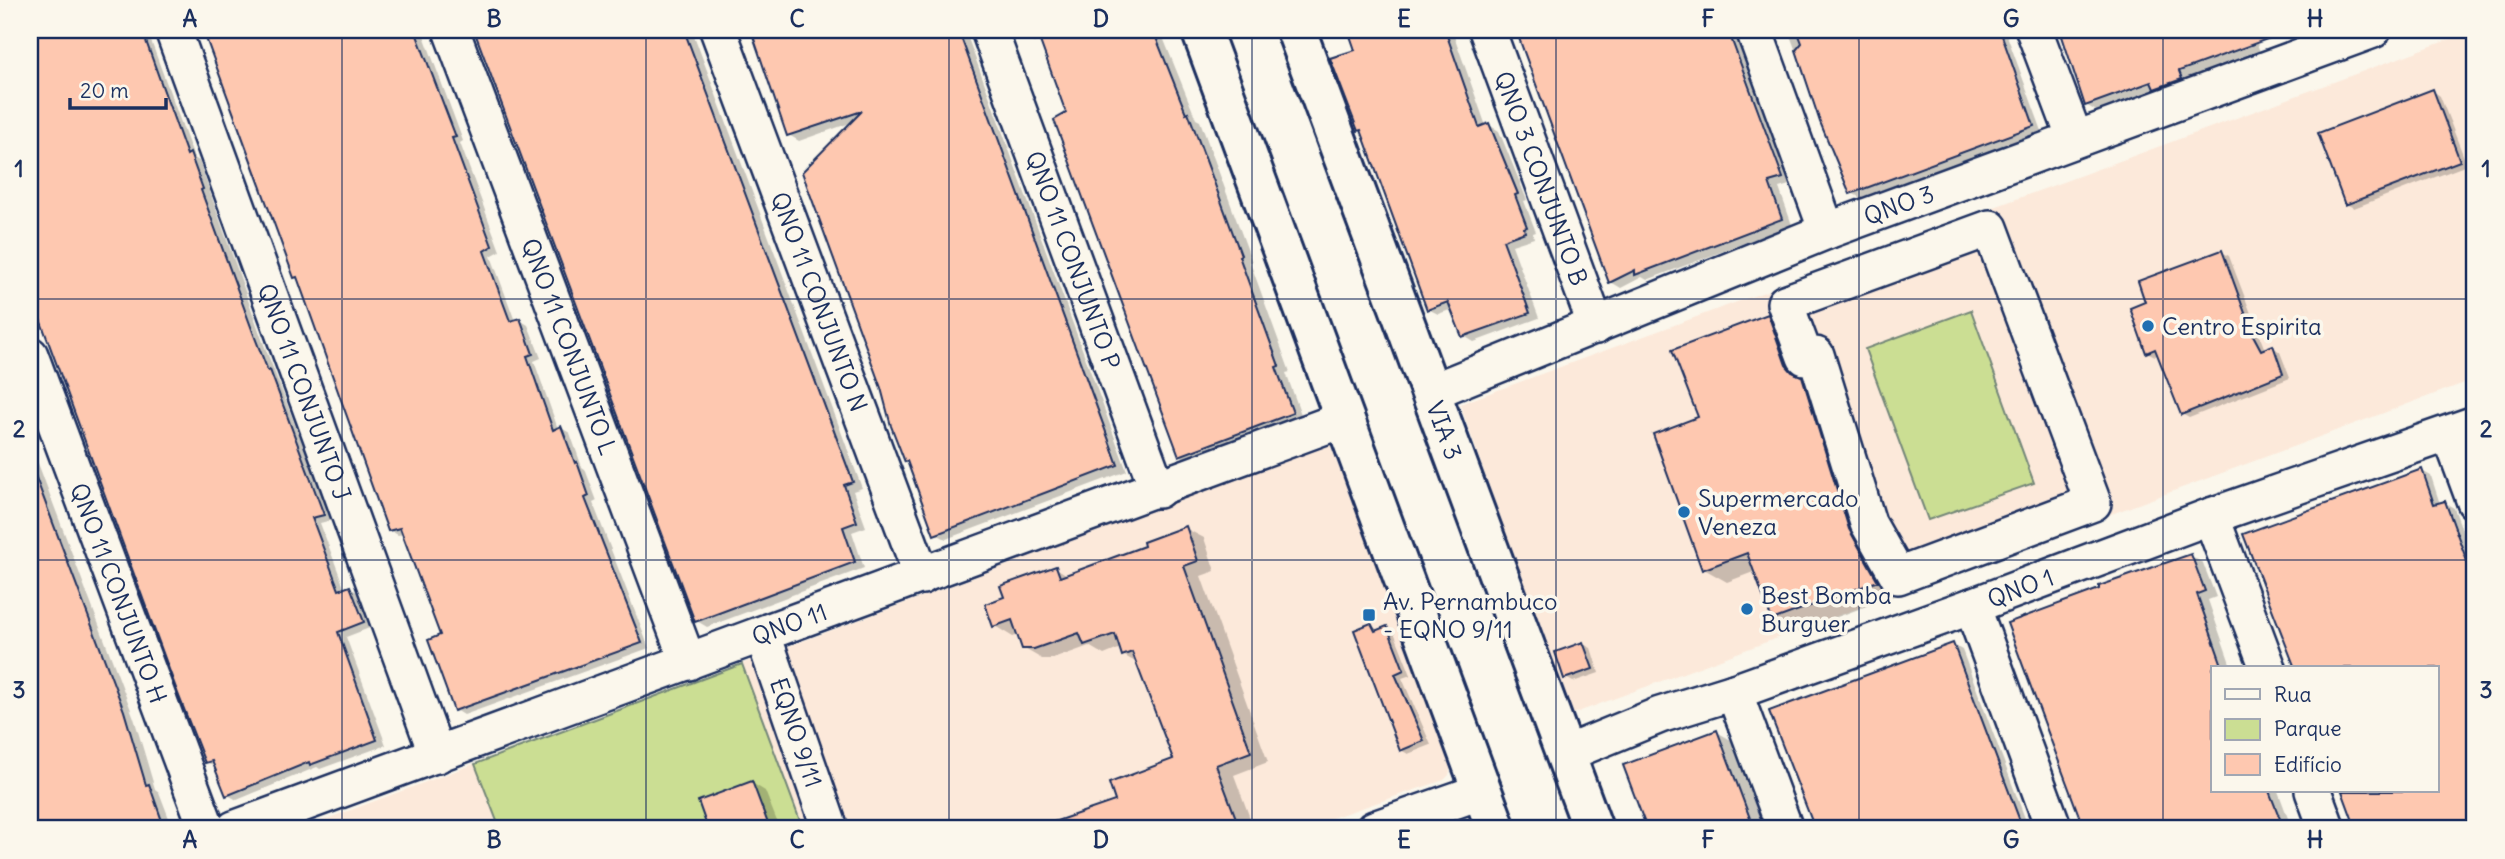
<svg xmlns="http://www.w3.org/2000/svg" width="2505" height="859" viewBox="0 0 2505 859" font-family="Delius,sans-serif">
	<rect width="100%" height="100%" fill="#fbf7ec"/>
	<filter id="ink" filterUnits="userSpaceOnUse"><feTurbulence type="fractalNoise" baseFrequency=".0143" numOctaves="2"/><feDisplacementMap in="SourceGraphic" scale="14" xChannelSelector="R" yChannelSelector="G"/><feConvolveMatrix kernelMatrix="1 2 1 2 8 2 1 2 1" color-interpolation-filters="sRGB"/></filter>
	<g filter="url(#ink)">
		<g fill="#fce9da">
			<path d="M2475 30V379L1570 715 1460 404Z"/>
			<path d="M1330 444 1452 761 1449 775 1444 780 1299 829H300Z"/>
		</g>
		<g fill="#cbde93" stroke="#738678" stroke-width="2">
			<path d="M1971 310 2034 483 1928 520 1865 349Z"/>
			<path d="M742 664 803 829H500L475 764Z"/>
		</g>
		<g fill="#0003">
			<path d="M30 30H147L194 158 199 161 263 342 332 520 320 523 345 590 350 588 360 594 372 627 346 637 386 745 320 769 317 767 237 800 228 795 217 768 207 762 30 289Z"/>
			<path d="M205 30H422L463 141 460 143 500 251 491 256 515 321 520 320 528 325 541 358 534 361 558 429 561 428 570 433 582 467 585 469 597 501 593 503 649 648 464 715 456 710 442 636 404 534 398 535 389 530 300 279 295 277Z"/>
			<path d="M477 30H692L862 488 853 491 866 527 852 532 864 568 707 627 697 621Z"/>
			<path d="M753 30H965L1127 471 946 539 936 534 910 463 907 461 893 426 853 122 799 141 789 135Z"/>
			<path d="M1020 30H1160L1196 119 1200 121 1252 262H1250L1290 372 1286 373 1303 420 1192 462 1180 455 1043 44 1038 41 1034 43 1023 37Z"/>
			<path d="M1350 30H1452L1486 126 1489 125 1499 131 1527 200 1524 201 1536 232 1533 233 1534 238 1512 245 1539 318 1474 342 1464 336 1453 309 1438 314 1428 309 1364 133 1360 130 1357 51Z"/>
			<path d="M1518 30H1736L1793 184 1779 188 1792 225 1647 280 1642 277 1621 288 1611 282Z"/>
			<path d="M1788 30H2005L2042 131 1861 198 1852 193 1835 156Z"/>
			<path d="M2062 30H2125L2132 42 2151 33 2149 30H2252L2260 52 2190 78 2193 85 2167 95 2158 90 2098 112 2086 105Z"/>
			<path d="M2433 91 2440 96 2467 165 2354 208 2346 204Z"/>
			<path d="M2222 252 2229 256 2265 350 2273 347 2280 352 2290 378 2189 418 2182 414 2159 354 2155 356 2147 352 2148 303Z"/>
			<path d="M1767 316 1790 329 1871 544 1899 594 1797 632 1774 619 1756 571 1727 582 1704 569 1701 418Z"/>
			<path d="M30 442 134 718 155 789 159 792 172 826 164 829H30Z"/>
			<path d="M2422 471 2431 476 2440 504 2445 503 2454 508 2475 565V829H2369L2367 825 2355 821 2344 791H2437V668H2297L2246 536Z"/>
			<path d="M1185 528 1204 538 1215 571 1201 576 1268 762 1234 775 1254 829H1091L1085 813 1117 802 1175 760 1139 664 1123 655 1121 648 1104 655 1089 646 1053 659H1042L1023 648 1019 635 1013 637 995 626 1006 598 1056 568 1069 576 1147 547Z"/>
			<path d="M2191 556 2203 563 2216 597 2208 600 2231 666 2234 664 2241 668H2213V791H2278L2292 829H2086L2010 624Z"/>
			<path d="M1370 624 1379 631 1387 628 1394 632 1411 675 1402 678 1431 745 1408 754 1401 750Z"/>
			<path d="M1583 644 1591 648 1599 673 1573 682 1566 678Z"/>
			<path d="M1953 645 1962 650 2029 829H1816L1772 712Z"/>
			<path d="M1717 732 1731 740 1764 829H1618L1645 819Z"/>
			<path d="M752 783 765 791 780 829H710L700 802Z"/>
		</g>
		<g fill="#fec8b0" stroke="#1b2f5e" stroke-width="2">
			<path d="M30 30H142L187 155 190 153 203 189 201 190 254 335 268 371 270 370 324 515 312 518 339 590 350 586 364 622 338 632 377 740 310 765 309 762 226 796 212 761 205 763 177 691 30 292Z"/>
			<path d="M203 30H415L456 137 452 138 492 246 484 251 510 321 520 318 533 354 527 356 553 430 561 426 575 463 577 462 589 496 585 498 642 643 454 711 428 640 440 635 400 528 388 531 297 277 294 278Z"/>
			<path d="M474 30H684L853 482 844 485 857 522 843 527 855 562 695 622Z"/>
			<path d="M751 30H954V32H959L1118 465 934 535 907 461 905 462 891 426 881 388 802 172 862 111 787 136Z"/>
			<path d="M1036 30H1153L1186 113 1188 112 1241 255 1239 256 1279 366 1276 367 1293 413 1179 456 1054 120 1066 113Z"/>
			<path d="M1348 30H1445L1479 127 1489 123 1518 194 1515 195 1527 227 1524 228 1525 232 1503 240 1530 313 1462 337 1448 302 1427 310 1361 130 1358 131 1330 58 1355 50Z"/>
			<path d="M1516 30H1728L1783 178 1769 182 1782 219 1635 275V270L1609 283Z"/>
			<path d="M1797 30H2000L2034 126 1850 194 1820 122 1796 50 1802 43Z"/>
			<path d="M2060 30H2283L2284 33 2179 71 2182 79 2154 89 2151 82 2085 106Z"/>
			<path d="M2433 89 2460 161 2345 205 2318 133Z"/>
			<path d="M2222 250 2253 335 2261 350 2273 345 2283 374 2181 415 2155 349 2146 353 2130 308 2145 302 2138 281Z"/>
			<path d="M1768 314 1786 365 1792 372 1802 376 1849 529 1878 581 1772 620 1747 553 1702 570 1653 434 1698 417 1672 350Z"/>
			<path d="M2422 469 2434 504 2445 501 2475 583V829H2356L2342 791H2437V668H2295L2243 534Z"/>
			<path d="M30 470H33L124 711 146 785 149 784 162 821 139 829H30Z"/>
			<path d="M1186 526 1198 561 1184 566 1251 752 1216 765 1240 829H1046L1045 825 1115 801 1109 783 1173 759 1132 652 1122 656 1115 634 1084 645 1079 633 1034 649H1022L1012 620 993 627 985 604 1004 597 1000 586 1056 566 1060 577 1144 546 1143 542Z"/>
			<path d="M2191 554 2205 591 2197 594 2223 668H2213V791H2269L2284 829H2084L2007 623 2099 589V586Z"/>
			<path d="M1371 623 1375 631 1387 626 1404 670 1395 674 1424 741 1400 751 1354 630Z"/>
			<path d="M1583 642 1593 669 1564 679 1555 652Z"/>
			<path d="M1953 643 2023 829H1815L1769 711Z"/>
			<path d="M1717 730 1754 829H1647L1623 765Z"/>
			<path d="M752 781 770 829H708L698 801Z"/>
		</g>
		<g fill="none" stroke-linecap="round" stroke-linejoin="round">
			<g stroke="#1b2f5e" stroke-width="40">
				<g id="minor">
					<path id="s1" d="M173 30 437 755"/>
					<path id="s2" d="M451 30 688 662"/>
					<path id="s3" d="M718 30 922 576"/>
					<path id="s4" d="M989 30 1158 490"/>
					<path id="s5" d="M1487 30 1596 326"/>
					<path d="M1754 30 1827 231"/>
					<path d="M2034 30 2075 139"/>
					<path d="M1990 228 2093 503 1898 576 1868 523 1816 355 1805 357 1785 303Z"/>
					<path id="s6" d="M30 355 207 829"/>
					<path id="s7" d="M1431 392 1827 231 2373 30"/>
					<path d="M2450 434 2475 502"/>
					<path d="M2211 516 2268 668"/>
					<path d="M1972 606 2054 829"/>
					<path id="s8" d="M763 635 830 829"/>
					<path d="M1734 692 1785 829"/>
					<path id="s9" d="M1565 754 1660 715 1734 692 1972 606 2211 516 2475 424"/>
					<path d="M2313 791 2327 829"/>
					<path id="s10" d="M234 829 1344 419"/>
					<path d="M1374 829 1482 791"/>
				</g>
			</g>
			<g stroke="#1b2f5e" stroke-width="44">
				<g id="major">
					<path d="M1201 30 1496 829"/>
					<path id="s11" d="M1296 30 1593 829"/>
				</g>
			</g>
			<use href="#minor" stroke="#fbf7ec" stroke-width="35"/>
			<use href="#major" stroke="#fbf7ec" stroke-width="38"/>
		</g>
	</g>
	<path fill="none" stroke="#1b2f5e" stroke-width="2" stroke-opacity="0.55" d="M342 30V829M646 30V829M949 30V829M1252 30V829M1556 30V829M1859 30V829M2163 30V829M30 299H2475M30 560H2475"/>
	<g fill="#1f6fb2" stroke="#fbf7ec" stroke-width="2.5">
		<circle cx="2148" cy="326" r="7"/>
		<circle cx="1684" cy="512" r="7"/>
		<circle cx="1747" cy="609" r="7"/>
		<rect x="1362" y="608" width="14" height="14" rx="3.5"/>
	</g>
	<g text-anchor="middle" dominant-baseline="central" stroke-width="7" stroke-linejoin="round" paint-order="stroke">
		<g font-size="24" fill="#1b2f5e" stroke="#fbf7ec">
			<text stroke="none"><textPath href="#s5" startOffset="158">QNO 3 CONJUNTO B</textPath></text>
			<text stroke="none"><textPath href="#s7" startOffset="504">QNO 3</textPath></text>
			<text stroke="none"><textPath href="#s4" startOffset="245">QNO 11 CONJUNTO P</textPath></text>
			<text stroke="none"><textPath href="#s3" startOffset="290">QNO 11 CONJUNTO N</textPath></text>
			<text stroke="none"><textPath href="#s2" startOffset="338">QNO 11 CONJUNTO L</textPath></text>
			<text stroke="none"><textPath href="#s1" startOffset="385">QNO 11 CONJUNTO J</textPath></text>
			<text stroke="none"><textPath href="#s11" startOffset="427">VIA 3</textPath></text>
			<text stroke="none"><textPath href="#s9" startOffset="485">QNO 1</textPath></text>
			<text stroke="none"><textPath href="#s6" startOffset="254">QNO 11 CONJUNTO H</textPath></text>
			<text stroke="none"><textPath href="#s10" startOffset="592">QNO 11</textPath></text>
			<text stroke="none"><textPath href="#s8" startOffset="103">EQNO 9/11</textPath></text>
		</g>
		<g font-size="24" fill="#1b2f5e" stroke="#fbf7ec" text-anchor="start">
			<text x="2162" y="326">Centro Espirita</text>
			<text x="1698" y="498">Supermercado<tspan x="1698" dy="28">Veneza</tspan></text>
			<text x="1761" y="595">Best Bomba<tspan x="1761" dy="28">Burguer</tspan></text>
			<text x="1383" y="601">Av. Pernambuco<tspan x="1383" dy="28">- EQNO 9/11</tspan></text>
		</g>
	</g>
	<rect width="2505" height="859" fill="none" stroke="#fbf7ec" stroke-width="77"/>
	<rect x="2211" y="666" width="228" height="126" fill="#fbf7ec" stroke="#a1a7b3" stroke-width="2"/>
	<rect x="2225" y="689" width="35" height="10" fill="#fbf7ec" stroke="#a1a7b3" stroke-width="2"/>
	<text x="2274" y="702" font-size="21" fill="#1b2f5e">Rua</text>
	<rect x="2225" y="719" width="35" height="21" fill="#cbde93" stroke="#a1a7b3" stroke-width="2"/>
	<text x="2274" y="736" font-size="21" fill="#1b2f5e">Parque</text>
	<rect x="2225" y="754" width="35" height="21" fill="#fec8b0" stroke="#a1a7b3" stroke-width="2"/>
	<text x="2274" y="772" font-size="21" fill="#1b2f5e">Edifício</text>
	<path d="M70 98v10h96v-10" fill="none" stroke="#1b2f5e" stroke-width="3.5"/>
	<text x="80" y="98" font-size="21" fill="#1b2f5e" stroke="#fbf7ec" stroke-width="5" paint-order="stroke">20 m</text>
	<rect x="38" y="38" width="2428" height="782" fill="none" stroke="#1b2f5e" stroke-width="2.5"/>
	<g font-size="23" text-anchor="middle" font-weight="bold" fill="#1b2f5e">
		<text x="190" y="27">A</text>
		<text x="494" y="27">B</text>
		<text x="797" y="27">C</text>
		<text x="1101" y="27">D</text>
		<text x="1404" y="27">E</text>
		<text x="1708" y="27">F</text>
		<text x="2011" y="27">G</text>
		<text x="2315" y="27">H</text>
		<text x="19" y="177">1</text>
		<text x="2486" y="177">1</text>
		<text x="19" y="437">2</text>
		<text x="2486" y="437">2</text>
		<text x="19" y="698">3</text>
		<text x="2486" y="698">3</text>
		<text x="190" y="848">A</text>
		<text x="494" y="848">B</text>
		<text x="797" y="848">C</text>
		<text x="1101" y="848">D</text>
		<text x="1404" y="848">E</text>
		<text x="1708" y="848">F</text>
		<text x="2011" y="848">G</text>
		<text x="2315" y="848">H</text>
	</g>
</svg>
